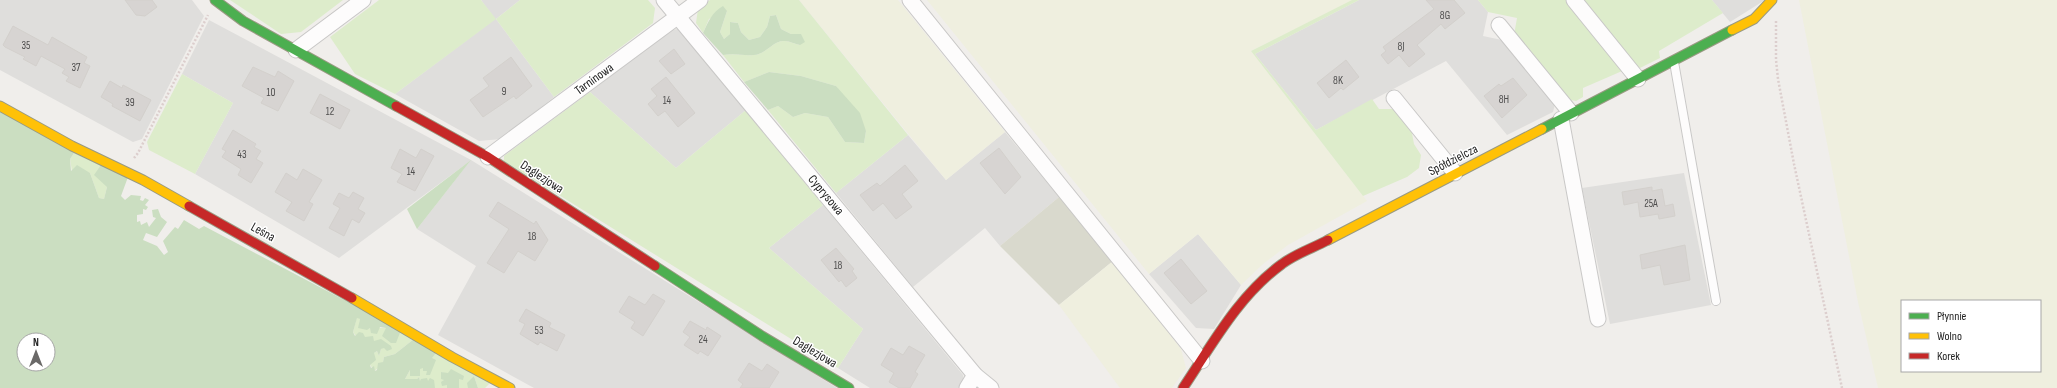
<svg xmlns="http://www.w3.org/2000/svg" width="2057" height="388" viewBox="0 0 2057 388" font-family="'Sofia Sans Condensed',sans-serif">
	<rect width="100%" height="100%" fill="#f0eeeb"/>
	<g fill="#dfdedc">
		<path d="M0 0H192L204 16 142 139 133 142 0 70Z"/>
		<path d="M481 0H520L496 19 554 97 501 139 479 141 395 94 495 19Z"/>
		<path d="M1359 0H1478L1488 12 1483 36 1502 40 1555 104 1553 112 1507 135 1446 61 1316 130 1255 54Z"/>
		<path d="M1712 0H1765L1730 22Z"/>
		<path d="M209 20 471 160 837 388H534L438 335 476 266 417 229 470 161 339 258 195 174 233 103 182 74Z"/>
		<path d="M678 29 746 110 676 168 590 92 671 30Z"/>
		<path d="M1005 132 1059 197 1000 246 985 228 913 287 836 193 908 135 946 180Z"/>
		<path d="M1684 173 1711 305 1610 324 1582 188Z"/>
		<path d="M823 205 963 375 964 382 960 388H870L838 368 863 329 769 248Z"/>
		<path d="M1198 234 1241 285 1214 329 1196 328 1149 274Z"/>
	</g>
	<path fill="#d9d9cd" d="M1059 197 1113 261 1059 305 1000 246Z"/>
	<g fill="#efefdf" fill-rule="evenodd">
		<path d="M799 0H898L1005 132 946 180Z"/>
		<path d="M927 0H1354L1251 51 1367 201 1288 245 1263 264 1241 285 1198 234 1149 274Z"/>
		<path d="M1799 0H2057V388H1878L1858 302ZM1902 301H2040V371H1902Z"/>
		<path d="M1113 261 1181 349 1186 368 1172 388H1120L1059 305Z"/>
	</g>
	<g fill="#ddeccb">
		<path d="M230 0H343L301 32 281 34Z"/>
		<path d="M379 0H481L496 19 520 0H648L655 8 653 23 554 97 496 19 395 94 355 74 330 37Z"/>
		<path d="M710 0H799L908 135 836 193 768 110 778 106 793 117 805 113 828 117 845 142 864 143 866 131 836 86 801 76 769 72 744 82 723 55C736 53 743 56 754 55 767 54 773 40 785 41 789 41 795 44 800 45L791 34 781 29 776 15 770 16 767 27 760 37 749 40 741 32 738 23 731 22 730 34 724 39 720 32 727 11 709 19 703 33 696 23 698 9Z"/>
		<path d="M1352 0H1359L1255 54 1316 130 1372 99 1379 109H1395L1411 128 1414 144 1421 155 1419 168 1407 177 1363 196 1251 51Z"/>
		<path d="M1478 0H1712L1723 13 1659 51 1660 58 1640 68 1636 65 1583 88V97L1576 101 1565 99 1514 35 1517 18 1488 12Z"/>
		<path d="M182 74 233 103 195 174 149 150 147 142Z"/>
		<path d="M590 92 676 168 746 110 823 205 769 248 863 329 838 368 504 161V156Z"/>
		<path d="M74 153 101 165 107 187 104 199 99 198 90 173 72 171 70 159Z"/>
		<path d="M357 317 360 319 359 328C382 329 393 324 414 339L395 354 384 357 383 362 375 371 370 365 374 353 377 351 379 356 381 349 384 347 392 349 365 337 356 336 353 332Z"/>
		<path d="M436 353 490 383 485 388H478L474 376 469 388H459V378L441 372 444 380 442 385H447V388H435L428 381 420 382 419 377 417 379H405L410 370H411L410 376 419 368H423Z"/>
	</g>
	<g fill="#cbdec1" fill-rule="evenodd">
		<path d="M723 6 727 11 720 32 724 39 730 34V22L738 23 741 32 749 40 760 37 767 27 770 16 776 15 781 29 791 34H801L805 42 800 45C795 44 789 41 785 41 773 40 767 54 754 55 743 56 736 53 723 55L703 33C708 22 712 12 723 6Z"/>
		<path d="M769 72 801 76 836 86 860 113 866 131 864 143 845 142 828 117 805 113 793 117 778 106 768 110 744 82Z"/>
		<path d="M0 111 74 153 70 159 71 171 77 165 90 173 99 198 104 199 107 187 94 175 101 165 128 177 121 196 125 200 131 195 141 196 140 200 143 201 145 198 149 200 145 205 148 207 146 210 143 209V214L137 215V222L140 221 141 225 147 222 149 227 156 218 153 217 152 210 158 209 161 217 167 222 157 237 146 233 143 240 157 246 164 255 168 252 163 241 175 227 178 229 184 220 199 229 204 226 401 330 396 343H391L382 336 386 328 380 327 377 334 371 333 370 328 367 330 358 328 360 319 357 318 353 332 355 336 359 332 363 333 365 337 373 336 374 341 381 339 391 346 392 349 387 351 384 348 381 349 379 356 377 351 374 353 376 360 370 365 371 368 374 366 375 371 377 370 378 363 383 362 384 357 395 354 414 339 436 353 432 358 436 360 430 375H426L427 371H423V368L420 369V376H410V370L405 379H417L419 377 420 381 421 379 427 378 428 381 430 378 434 380 435 388H437H0ZM24 340H48V364H24Z"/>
		<path d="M471 160 417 229 407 209Z"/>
		<path d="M451 369 464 376 463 380 459 379V388H447V385L442 386 441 382 444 380 441 379V372L448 373Z"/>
		<path d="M474 376 478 388H481H468L467 383Z"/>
	</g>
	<g fill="#d7d4d2" stroke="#d3d0cc">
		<path d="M125 0H152L157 7 145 16 136 15Z"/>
		<path d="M1426 0H1454L1465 13 1445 29 1441 24 1417 45 1425 54 1409 67 1399 55 1388 64 1381 55 1386 51 1383 47 1434 9Z"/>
		<path d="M13 26 48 45 52 37 87 57 84 63 90 66 80 88 66 81 69 77 62 73 65 69 41 56 36 66 23 59 25 57 5 47 3 45Z"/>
		<path d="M674 49 685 64 671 74 659 61Z"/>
		<path d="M511 57 532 86 516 99 514 96 483 117 470 100 489 86 483 78Z"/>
		<path d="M1346 60 1359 77 1343 90 1341 88 1329 98 1317 83Z"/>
		<path d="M253 67 275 77 278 71 294 81 278 111 261 103 264 98 242 86Z"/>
		<path d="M666 77 695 113 678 127 665 111 658 116 648 104 657 96 651 89Z"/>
		<path d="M1513 78 1527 95 1502 118 1484 96 1499 84 1501 86Z"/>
		<path d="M110 81 122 88 123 85 151 100 140 121 112 106 113 104 101 97Z"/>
		<path d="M320 94 350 110 340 129 310 113Z"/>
		<path d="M233 130 256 144 254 147 261 151 256 159 263 163 251 183 238 175 241 169 222 157 226 151 222 149Z"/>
		<path d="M999 148 1021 177 1005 194 980 163Z"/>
		<path d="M400 149 416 158 421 149 434 156 415 191 397 182 402 174 391 168Z"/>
		<path d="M905 165 918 181 902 194 912 207 896 219 883 203 873 211 860 195 877 183 880 186Z"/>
		<path d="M303 169 322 180 309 202 313 204 304 221 286 211 292 202 275 192 286 173 297 180Z"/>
		<path d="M1652 187V191L1662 189 1665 206 1673 204 1675 216 1659 219 1658 214 1640 217 1638 202 1624 205 1622 192Z"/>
		<path d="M353 192 364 198 358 209 365 213 359 223 352 219 344 236 329 228 340 208 333 204 339 193 349 198Z"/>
		<path d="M498 202 534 224 536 221 548 240 535 261 518 251 504 273 487 263 509 229 489 216Z"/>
		<path d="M1685 245 1690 280 1664 285 1660 265 1642 269 1640 255Z"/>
		<path d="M836 248 854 269 852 271 857 278 846 287 841 280 839 282 821 260Z"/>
		<path d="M1181 259 1207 291 1191 304 1164 273Z"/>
		<path d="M653 294 665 301 643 336 631 328 635 322 619 312 629 296 645 305Z"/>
		<path d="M526 309 551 323 549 327 565 335 557 351 540 342 538 345 520 334 525 324 519 321Z"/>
		<path d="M690 321 706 330 707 327 721 336 708 356 700 351 698 354 684 345 690 337 683 332Z"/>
		<path d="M909 346 925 355 915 372 918 374 910 388H899L889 382 894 373 881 365 891 348 903 355Z"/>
		<path d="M749 363 762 371 767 364 779 372 769 388H740L743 384 738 380Z"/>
	</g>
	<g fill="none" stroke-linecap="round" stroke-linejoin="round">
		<g stroke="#c9c8c7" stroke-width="10">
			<path id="lane" d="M1674 62 1716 301"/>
		</g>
		<g stroke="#c9c8c7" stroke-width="17">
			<g id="street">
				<path d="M664 0 975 375 991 388"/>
				<path d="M910 0 1202 361"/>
				<path d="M1574 0 1638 79"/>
				<path d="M1499 25 1571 113"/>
				<path d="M296 50 363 0"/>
				<path d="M1394 98 1455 173"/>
				<path d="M1561 119 1598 319"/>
				<path d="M488 157 700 0"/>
				<path d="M967 388 975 375"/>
			</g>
		</g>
		<g stroke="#999a82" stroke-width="11">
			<g id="fast">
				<path d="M215 0 243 21 396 106"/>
				<path d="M1542 129 1732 30"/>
				<path d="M655 266 762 336 849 388"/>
			</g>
		</g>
		<g stroke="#999a82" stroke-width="11">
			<g id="slow">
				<path d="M1732 30 1754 19 1772 0"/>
				<path d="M0 106 72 146 143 180 189 206"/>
				<path d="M1328 240 1542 129"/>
				<path d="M352 298 452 357 510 388"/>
			</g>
		</g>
		<g stroke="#999a82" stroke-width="11">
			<g id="jam">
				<path d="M396 106 488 157 655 266"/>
				<path d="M189 206 352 298"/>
				<path d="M1183 388C1212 345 1238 296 1282 264 1295 254 1313 248 1328 240"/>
			</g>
		</g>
		<g stroke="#dccecd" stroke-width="2.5" stroke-dasharray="2 2" stroke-linecap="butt">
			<path d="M1776 21V60L1778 79 1794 164 1842 388"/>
			<path d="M134 158 138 153 208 15"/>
		</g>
		<use href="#lane" stroke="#fdfcfc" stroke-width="8"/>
		<use href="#street" stroke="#fdfcfc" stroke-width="15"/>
		<use href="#fast" stroke="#4caf50" stroke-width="9"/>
		<use href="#slow" stroke="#ffc107" stroke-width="9"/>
		<use href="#jam" stroke="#c62828" stroke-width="9"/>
	</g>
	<g text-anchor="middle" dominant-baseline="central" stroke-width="3" stroke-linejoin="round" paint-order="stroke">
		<g font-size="11" fill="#4f4e4e">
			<text x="1445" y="15">8G</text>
			<text x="26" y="45">35</text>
			<text x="1401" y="46">8J</text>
			<text x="76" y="67">37</text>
			<text x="1338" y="80">8K</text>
			<text x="504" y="91">9</text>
			<text x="271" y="92">10</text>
			<text x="1504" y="99">8H</text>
			<text x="667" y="100">14</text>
			<text x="130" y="102">39</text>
			<text x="330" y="111">12</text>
			<text x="242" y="154">43</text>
			<text x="411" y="171">14</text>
			<text x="1651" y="203">25A</text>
			<text x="532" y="236">18</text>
			<text x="838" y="265">18</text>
			<text x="539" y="330">53</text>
			<text x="703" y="339">24</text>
		</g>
		<g font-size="13" fill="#222" stroke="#fff">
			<text transform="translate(594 79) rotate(-36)">Tarninowa</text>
			<text transform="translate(1453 160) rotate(-27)">Spółdzielcza</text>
			<text transform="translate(542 177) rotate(33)">Daglezjowa</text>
			<text transform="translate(826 195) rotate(50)">Cyprysowa</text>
			<text transform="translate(263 232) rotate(29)">Leśna</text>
			<text transform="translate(815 352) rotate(31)">Daglezjowa</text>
		</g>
	</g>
	<rect x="1901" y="300" width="140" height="72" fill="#ffffff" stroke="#a7a7a7"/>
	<rect x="1909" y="313" width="20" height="6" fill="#4caf50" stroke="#a7a7a7"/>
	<text x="1937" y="320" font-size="12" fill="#222222">Płynnie</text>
	<rect x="1909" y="333" width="20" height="6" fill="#ffc107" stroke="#a7a7a7"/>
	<text x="1937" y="340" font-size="12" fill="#222222">Wolno</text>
	<rect x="1909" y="353" width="20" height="6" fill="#c62828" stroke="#a7a7a7"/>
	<text x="1937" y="360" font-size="12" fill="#222222">Korek</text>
	<g transform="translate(36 352)"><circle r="19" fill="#ffffff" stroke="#a7a7a7"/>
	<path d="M0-3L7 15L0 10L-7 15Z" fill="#6a6968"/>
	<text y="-6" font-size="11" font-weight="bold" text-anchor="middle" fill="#222222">N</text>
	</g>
</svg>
